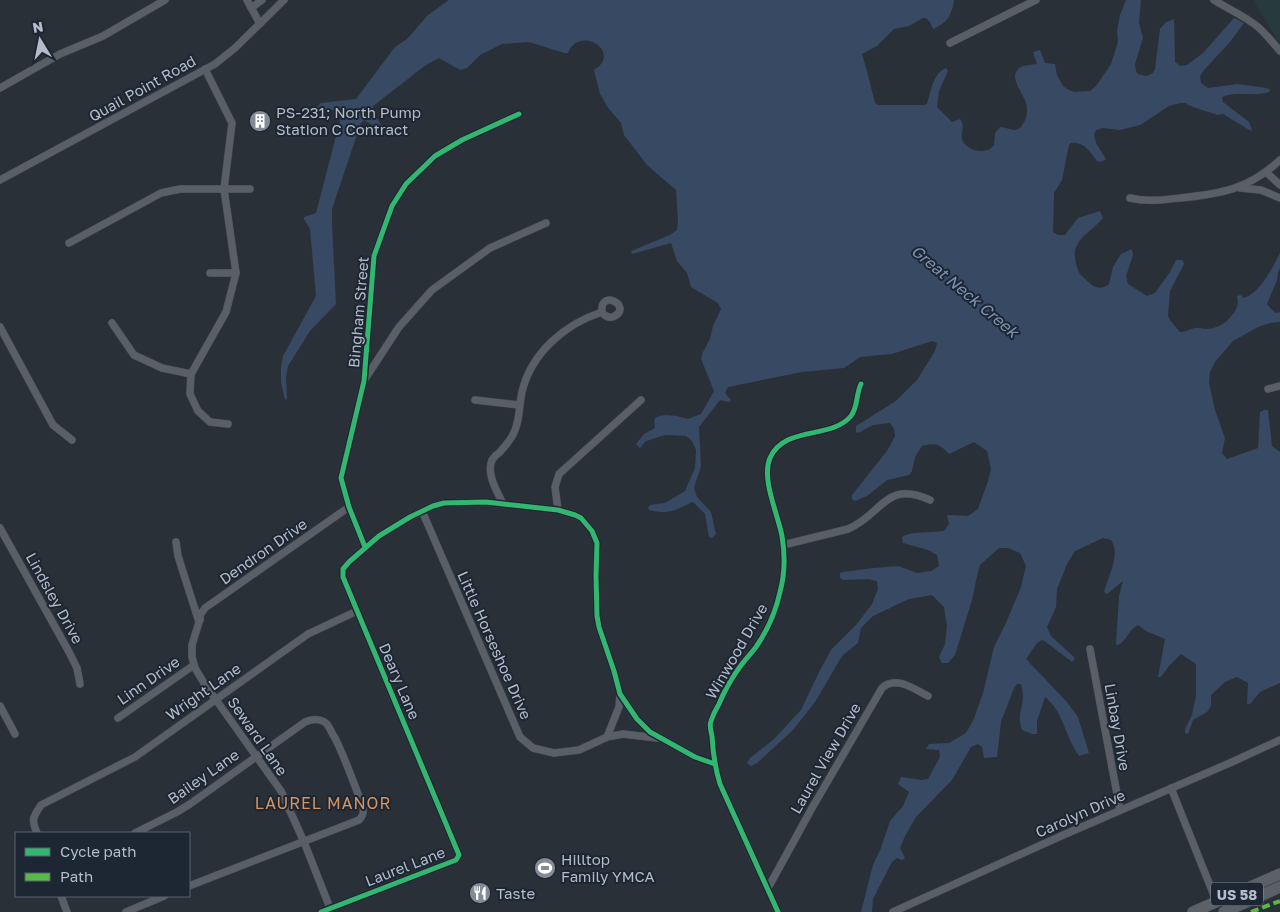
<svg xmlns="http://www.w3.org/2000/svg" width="1280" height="912" viewBox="0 0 1280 912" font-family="'Golos Text',sans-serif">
	<rect width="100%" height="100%" fill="#2a3038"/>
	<path fill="#273a3e" d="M1253 0H1280V44Z"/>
	<path fill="#384963" d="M449 0H954C952 15 947 23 933 29L930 22 926 18H923L909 26 894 29 877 46 862 54 868 75 875 103 878 105H924L927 104C931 91 933 73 946 68L948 71 939 91 937 107 952 122 960 119C966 128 960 132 962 139 965 149 979 153 987 150 990 150 992 147 994 145L995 133 1000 127C1005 127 1010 130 1015 130 1020 129 1022 126 1024 122 1027 117 1028 109 1026 103 1024 94 1006 75 1021 67 1025 65 1032 65 1037 64L1033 52 1040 50 1045 63 1055 64 1057 75 1063 86 1067 89 1074 92 1090 91 1096 86 1111 64 1118 42 1117 31 1120 15 1126 0H1141L1139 23 1143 38 1135 64 1136 71 1138 74 1146 76 1152 74 1155 69 1160 29 1166 22 1174 19 1175 62 1180 66 1187 65 1203 53 1234 18 1244 23 1230 42 1205 69 1200 76 1201 83 1208 88 1237 84 1267 88 1270 90 1269 92C1254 97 1236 90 1222 97L1223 102 1249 122 1252 130 1251 131 1223 114 1218 115 1199 109 1188 105 1186 103H1180L1169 106 1140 125 1120 130 1103 128 1096 130 1094 134 1096 143 1106 159 1101 162 1097 161C1090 152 1084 141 1071 143L1069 145 1062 180 1054 193 1053 232 1058 235H1065L1078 218 1100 211 1103 218C1095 228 1082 234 1076 247 1073 253 1076 267 1080 274 1081 275 1084 278 1085 279 1093 286 1099 292 1109 284L1113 267 1121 254 1132 249 1133 255 1126 276 1128 284 1147 296 1155 293 1170 272 1176 260H1183L1184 264 1170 291 1168 316 1170 320 1180 332C1186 332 1189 329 1195 328 1199 327 1203 329 1206 329 1219 328 1225 324 1233 314 1237 309 1239 303 1237 296L1241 295 1243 298C1259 295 1273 267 1280 253V268L1278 272 1277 280 1267 304 1271 309 1276 313 1280 312V322L1270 323 1258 327 1233 341 1215 362 1210 372 1209 383 1215 410 1225 438 1222 453 1227 459 1258 448 1260 412 1264 410H1268L1272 446 1280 452V683L1260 692 1250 704H1247L1248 683 1237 677 1225 682 1211 695V706L1207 712 1193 720 1188 734 1185 733V729L1192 715 1196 696V664L1181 654 1169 666 1161 677H1158L1165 639 1146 631 1138 625C1127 631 1127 641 1118 645L1116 644 1119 596 1123 581 1107 594 1104 592C1108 577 1121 554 1111 540L1103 538 1075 551 1067 564 1057 589 1056 607 1047 627 1051 636 1075 658 1072 662 1046 642 1042 640 1037 643 1026 659 1066 701 1078 717 1089 753 1079 756C1076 751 1073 747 1071 742 1063 725 1060 709 1045 697L1037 721V734H1032L1022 730C1017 715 1022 711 1023 697 1023 693 1022 688 1021 684H1017L1014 688 1001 722 997 757 984 758 982 747 978 744 971 747 952 780 916 817 905 836 900 848 905 858 902 860 897 858 892 862 873 899 872 912H861L873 865 881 848 890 821 903 806 909 792 898 784 901 777 922 780 928 779 940 757 939 750 926 749 929 744 949 743 966 733 973 721 983 693 994 647 1005 625 1021 587 1026 566 1020 553 1008 548H999L980 565 977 576 972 600 955 655 948 663H942L939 657 945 644 947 626 944 607 932 595 909 599 873 616 861 628 858 643 842 656 815 702 793 730 756 764 751 766 747 763 750 758 774 739 801 710 820 670 831 650 856 625 872 604 878 589 877 581 868 579 843 580 840 578V573L843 572 873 568 898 566 917 573 931 571 939 566 937 555 928 550 903 543 902 537C910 531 933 533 944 531L949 524 947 515 968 516 978 509 988 481 991 469 987 451 974 442 949 454C939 443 935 443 922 446L915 457 912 471 909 475 887 480 867 496 855 501 852 499V495L887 451 895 436 894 429 890 423 873 425 858 433 856 432V426L896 401 917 380 935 351 937 343 932 341 892 354 860 357 844 368 802 372 728 387 725 393 731 400 729 402 720 400 699 427 701 466 694 488 697 497 711 512 716 534 712 538 709 537 705 514 693 502C674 510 671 515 649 510L648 508 650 505 665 503 685 491 695 468 696 450 692 441 686 436 665 435 646 441 640 448 636 444 644 434 655 428 654 423 655 418C664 412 678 416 688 419L701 414 714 391 701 359 703 352 710 339 713 326 721 309 718 303 691 287 687 273 677 261 671 243 632 254 631 251 670 235 677 230 678 221 676 190 647 165 624 135 621 123 609 109 600 94 594 70C596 68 599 67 601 64 614 45 577 28 568 53H564L529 42 502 44 480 55 467 68 460 70 439 58 426 65 373 106 374 113 381 125 378 128 364 120 361 123 332 209V224L336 304 310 331 288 366 286 377 287 398 285 400 281 382V368L283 356 316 296 310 229 304 219V217L316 213 341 117V113L334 110 317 109V107L321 103 356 99 395 47 407 39 428 15Z"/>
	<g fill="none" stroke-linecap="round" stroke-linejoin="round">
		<g stroke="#484c53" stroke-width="8">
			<g id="minor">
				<path d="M247 0 260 24"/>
				<path d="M1214 0C1228 9 1245 16 1258 27 1267 35 1273 43 1280 51"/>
				<path d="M251 8 262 0"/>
				<path d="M950 43 1036 0"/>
				<path d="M205 69 232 123 224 189 236 273 226 312 191 374 190 394 198 411 210 422 228 424"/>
				<path d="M0 88 60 54 103 36 165 0"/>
				<path d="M1266 172 1280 185"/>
				<path d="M0 180 215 64 235 48 284 0"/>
				<path d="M1240 188 1261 190 1280 198"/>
				<path d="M1130 198C1147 202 1163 200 1180 198 1221 194 1249 189 1280 160"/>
				<path d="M69 243 161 193 180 189H250"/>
				<path d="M210 273H236"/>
				<path d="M112 323 134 355 162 368 191 374"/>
				<path d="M0 327 53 425 72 440"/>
				<path d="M365 379 399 327 432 290 490 248 546 223"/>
				<path d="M1268 389 1280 386"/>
				<path d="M475 400 519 405"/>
				<path d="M503 504C497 491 486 474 492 460 494 457 497 454 500 452 506 445 512 439 515 430 520 418 519 405 522 392 531 353 565 324 602 312 600 288 632 306 615 316 610 319 604 316 602 312"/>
				<path d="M558 510 555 487 559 474 641 400"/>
				<path d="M422 511 520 737 533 748 554 753 579 750 607 737 623 734 657 738"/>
				<path d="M0 528 69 652 77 668 80 684"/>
				<path d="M176 542 178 556 199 622 192 645V657L195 668 204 683 281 791 304 842 330 908"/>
				<path d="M783 545 848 529C882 515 886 479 930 500"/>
				<path d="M365 547 349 507 341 478 364 381 374 256 392 206 406 184 435 156 462 140 519 114"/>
				<path d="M200 620V615L205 608 349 507"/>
				<path d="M1090 649 1120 810"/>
				<path d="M0 706 15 734"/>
				<path d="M118 718 194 665"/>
				<path d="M607 737 619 707 620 694"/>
				<path d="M1171 788 1217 903"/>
				<path d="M37 833C31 819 33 817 41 805L135 757 308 634 357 611"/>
				<path d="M135 833 177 812 190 804 305 722C312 719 321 718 327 724 330 728 332 734 335 738 346 760 354 784 363 807 364 813 363 816 359 820L189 886"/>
				<path d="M768 888 812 808 882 688C896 675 914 689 928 696"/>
				<path d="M61 896 67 912"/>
				<path d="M126 912 164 896"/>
				<path d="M321 912 456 860 459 855 343 577V569L349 562 379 536 410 517 433 506 444 503 486 502 558 510 575 515 581 518 592 531 597 543 596 576 597 616 599 627 614 671 620 694 637 719 650 732 695 757 715 764"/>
				<path d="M778 912 720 784C715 768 713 753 712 736 711 731 709 725 711 721 713 715 716 709 719 704 724 692 730 681 737 671 743 662 750 655 756 647 767 631 776 611 780 592 785 574 785 554 782 536 778 514 761 479 770 458 785 425 831 440 851 416 858 407 856 394 861 384"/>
				<path d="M893 912 1061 836 1232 762 1280 740"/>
			</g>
		</g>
		<g stroke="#484c55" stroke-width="12">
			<g id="primary">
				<path d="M1193 912 1280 874"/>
				<path d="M1224 912 1280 887"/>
			</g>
		</g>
		<use href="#minor" stroke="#5a5e66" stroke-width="7"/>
		<use href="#primary" stroke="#5c6168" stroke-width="11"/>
		<path stroke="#58b947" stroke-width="4" stroke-dasharray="8 4" stroke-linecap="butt" d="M1251 912 1280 901"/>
		<g stroke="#1d2633" stroke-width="8">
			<g id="cycleway">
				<path d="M365 547 349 507 341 478 364 381 374 256 392 206 406 184 435 156 462 140 519 114"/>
				<path d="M321 912 456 860 459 855 343 577V569L349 562 379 536 410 517 433 506 444 503 486 502 558 510 575 515 581 518 592 531 597 543 596 576 597 616 599 627 614 671 620 694 637 719 650 732 695 757 715 764"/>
				<path d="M778 912 720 784C715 768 713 753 712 736 711 731 709 725 711 721 713 715 716 709 719 704 724 692 730 681 737 671 743 662 750 655 756 647 767 631 776 611 780 592 785 574 785 554 782 536 778 514 761 479 770 458 785 425 831 440 851 416 858 407 856 394 861 384"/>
			</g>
		</g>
		<use href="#cycleway" stroke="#33b770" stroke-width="5"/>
	</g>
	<defs>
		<g id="building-disc" transform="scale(1.125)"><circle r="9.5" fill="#848b96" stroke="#1d2633"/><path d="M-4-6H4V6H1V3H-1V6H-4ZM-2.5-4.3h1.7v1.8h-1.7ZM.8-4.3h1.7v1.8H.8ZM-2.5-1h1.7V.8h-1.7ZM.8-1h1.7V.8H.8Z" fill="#fff"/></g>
		<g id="stadium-disc" transform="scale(1.125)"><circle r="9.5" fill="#848b96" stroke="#1d2633"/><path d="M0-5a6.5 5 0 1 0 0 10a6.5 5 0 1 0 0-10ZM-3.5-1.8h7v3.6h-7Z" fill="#fff"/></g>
		<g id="restaurant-disc" transform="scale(1.125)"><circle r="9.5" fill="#848b96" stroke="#1d2633"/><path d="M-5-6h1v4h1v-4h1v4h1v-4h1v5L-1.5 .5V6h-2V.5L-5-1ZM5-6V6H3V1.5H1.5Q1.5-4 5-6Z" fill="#fff"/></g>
	</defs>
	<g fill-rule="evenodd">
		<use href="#building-disc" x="260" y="121"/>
		<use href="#stadium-disc" x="545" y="868"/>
		<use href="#restaurant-disc" x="480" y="893"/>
	</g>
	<g text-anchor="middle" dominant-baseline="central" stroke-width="4" stroke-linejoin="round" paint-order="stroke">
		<rect fill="#1d2633" stroke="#878f9c" stroke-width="1" x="1211" y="882.5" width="52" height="23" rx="4"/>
		<g font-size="14" font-weight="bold" fill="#b4bcc9">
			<text x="1237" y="894">US 58</text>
		</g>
		<g font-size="15" fill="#b4bcc9" stroke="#1d2633">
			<text transform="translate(142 88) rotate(-29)">Quail Point Road</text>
			<text transform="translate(358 312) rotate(-85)">Bingham Street</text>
			<text transform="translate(263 551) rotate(-35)">Dendron Drive</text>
			<text transform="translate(55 598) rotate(61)">Lindsley Drive</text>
			<text transform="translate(495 645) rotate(66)">Little Horseshoe Drive</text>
			<text transform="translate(736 651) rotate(-60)">Winwood Drive</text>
			<text transform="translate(148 680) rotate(-35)">Linn Drive</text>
			<text transform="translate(400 681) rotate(67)">Deary Lane</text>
			<text transform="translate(203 691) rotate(-35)">Wright Lane</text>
			<text transform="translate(1118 727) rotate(80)">Linbay Drive</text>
			<text transform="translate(258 736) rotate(55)">Seward Lane</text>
			<text transform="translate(825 758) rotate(-60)">Laurel View Drive</text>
			<text transform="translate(203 776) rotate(-35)">Bailey Lane</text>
			<text transform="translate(1080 813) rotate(-24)">Carolyn Drive</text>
			<text transform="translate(405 866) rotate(-21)">Laurel Lane</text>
		</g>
		<g font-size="15" fill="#b4bcc9" stroke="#1d2633" text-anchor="start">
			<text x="276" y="112">PS-231; North Pump<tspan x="276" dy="17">Station C Contract</tspan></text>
			<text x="561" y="859">Hilltop<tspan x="561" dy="17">Family YMCA</tspan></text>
			<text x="496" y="893">Taste</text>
		</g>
		<g font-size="16" font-style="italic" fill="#7c92b1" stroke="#1d2633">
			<text transform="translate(965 291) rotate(40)">Great Neck Creek</text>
		</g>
		<g font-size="16" letter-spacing="1" fill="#d59563" stroke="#1d2633">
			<text x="323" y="803">LAUREL MANOR</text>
		</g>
	</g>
	<rect x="15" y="832" width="175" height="65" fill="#1d2633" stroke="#59626f"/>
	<rect x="25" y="848" width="25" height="8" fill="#33b770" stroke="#59626f"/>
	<text x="60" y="857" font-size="15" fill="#b4bcc9">Cycle path</text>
	<rect x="25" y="873" width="25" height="8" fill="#58b947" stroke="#59626f"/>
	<text x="60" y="882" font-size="15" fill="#b4bcc9">Path</text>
	<g transform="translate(40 40) rotate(350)" stroke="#1d2633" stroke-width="4" paint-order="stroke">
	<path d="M0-4L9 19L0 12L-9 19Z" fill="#b4bcc9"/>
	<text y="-8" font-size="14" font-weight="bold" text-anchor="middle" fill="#b4bcc9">N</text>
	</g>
</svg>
